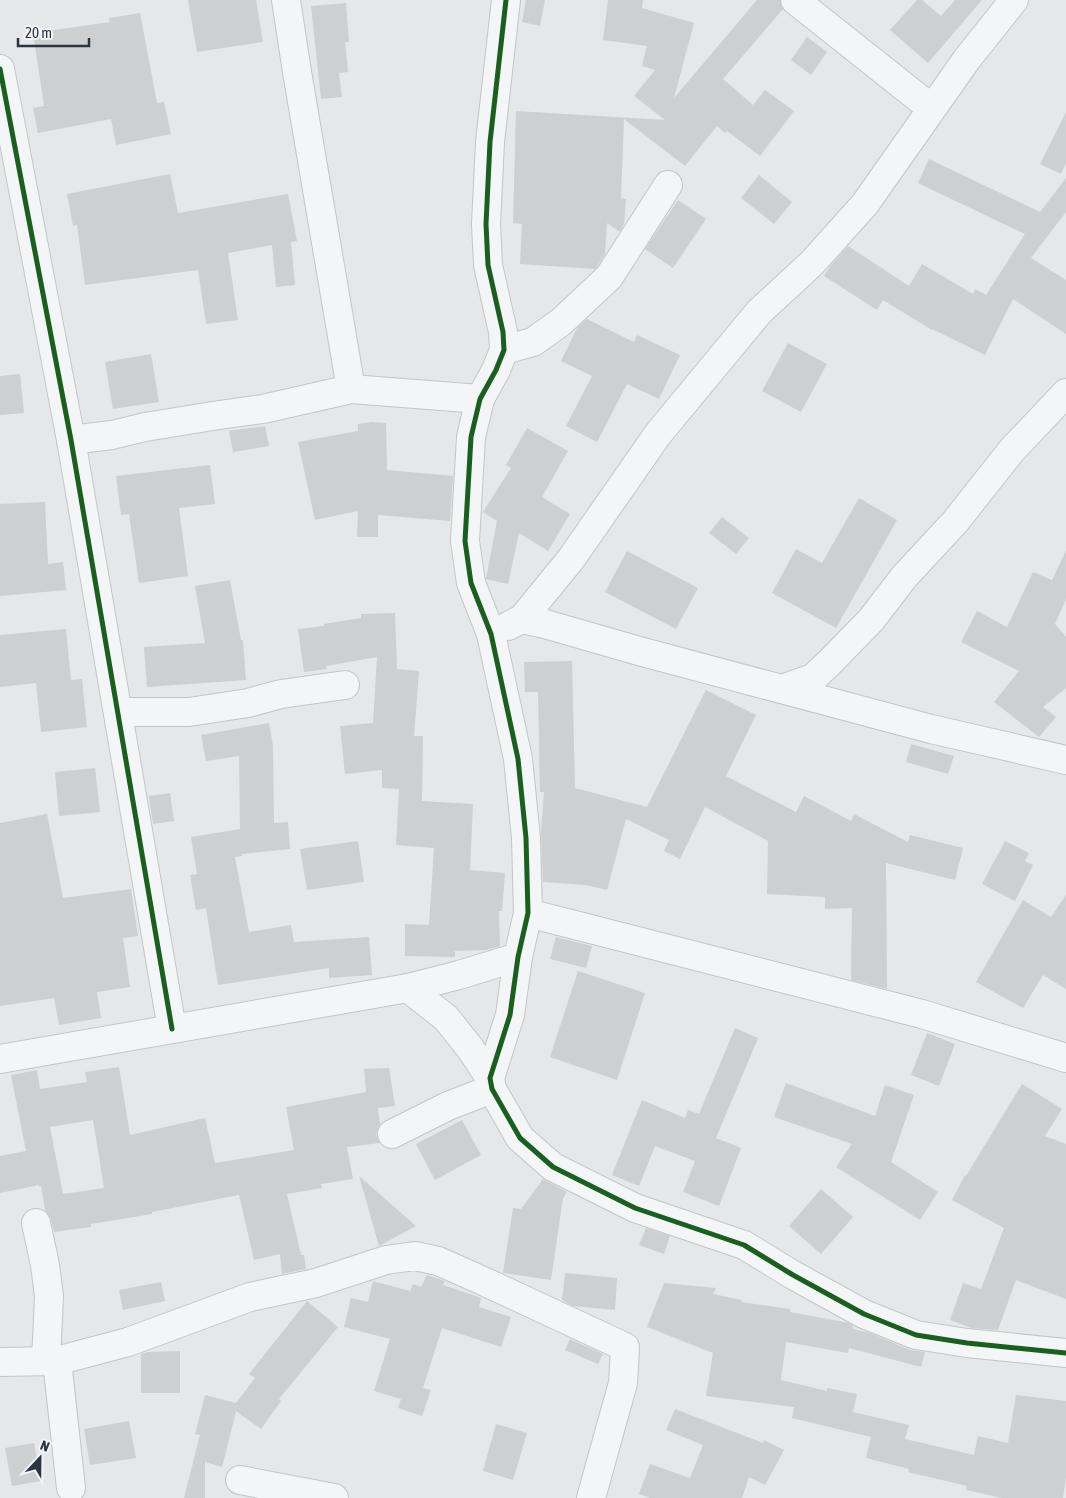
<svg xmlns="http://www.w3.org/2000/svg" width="1066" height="1498" viewBox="0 0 1066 1498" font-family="'Asap Condensed',sans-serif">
	<rect width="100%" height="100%" fill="#e5e7e9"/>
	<g fill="#cdcfd1" fill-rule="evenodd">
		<path d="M188 0H256L263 42 197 52Z"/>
		<path d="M526 0H545L540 26 522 22Z"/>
		<path d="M608 0H643L642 8 694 23 674 98 757 0H780L783 9 723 79 753 105 765 90 794 111 760 156 727 131 725 133 717 126 685 166 624 119 621 198 626 199 624 224 620 232 607 223 605 254 597 267 595 269 520 264 522 224 513 223 516 111 665 120 634 96 655 70 642 66 647 46 603 40Z"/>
		<path d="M917 0H922L941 16 955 0H982L928 63 890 30Z"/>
		<path d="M346 3 349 42H345L348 72 339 73 342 97 321 99 311 6Z"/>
		<path d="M140 13 157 103 164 102 171 134 116 145 111 119 38 133 33 108 44 106 33 33 110 22 109 18Z"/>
		<path d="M807 37 827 52 811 75 791 60Z"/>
		<path d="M1066 112V163L1061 174 1040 164Z"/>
		<path d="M929 159 1040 212 1066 178V212L1031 258 1066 280V334L1013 299 985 355 932 329V330L883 300 877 310 824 276 831 265 848 246 909 286 922 264 973 294 975 289 986 295 1025 234 918 183Z"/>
		<path d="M170 174 178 213 288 194 297 241 291 242 295 285 276 287 272 245 228 253 238 320 206 324 198 270 85 285 77 225 73 226 67 194Z"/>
		<path d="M759 175 792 202 774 224 741 198Z"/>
		<path d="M678 200 706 219 673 268 645 249Z"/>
		<path d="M587 319 634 342 637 335 680 355 659 399 627 384 597 442 566 426 592 376 561 361 577 328Z"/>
		<path d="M788 343 827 364 801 412 762 391Z"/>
		<path d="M151 354 159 402 113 409 105 362Z"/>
		<path d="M20 374 24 413 0 415V376Z"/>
		<path d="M372 422 386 423 387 470 453 476 450 521 378 515V537H357L358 511 315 520 298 442 358 431V424Z"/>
		<path d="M265 426 269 446 233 452 229 431Z"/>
		<path d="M527 428 568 451 542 497 570 514 548 551 519 533 508 584 486 579 497 521 483 512 511 468 506 465Z"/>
		<path d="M210 465 215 504 179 508 188 576 139 583 129 514 121 515 116 476Z"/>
		<path d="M859 498 897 520 836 628 772 593 796 549 822 563Z"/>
		<path d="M45 502 48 564 63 562 66 590 0 596V504Z"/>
		<path d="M722 517 749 538 736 554 709 533Z"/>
		<path d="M627 551 698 588 676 629 605 592Z"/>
		<path d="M1066 551V599L1055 624 1066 637V688L1043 707 1056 717 1039 737 994 702 1019 671 961 642 977 611 1007 627 1033 572 1052 580Z"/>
		<path d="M230 580 241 640H243L246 680 147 687 144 647 205 643 195 586Z"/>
		<path d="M395 613 397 669 419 671 414 736H423L422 801 473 804 470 870 505 873 502 911H499L500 946 486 950 455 951V957L405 956V924L429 925 434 848 396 845 399 789 382 788V770L345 774 340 726 373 723 377 657 326 666 327 669 304 672 298 629 324 626V624L361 618V614Z"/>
		<path d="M66 629 71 680 82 679 87 727 41 732 36 683 0 687V635Z"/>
		<path d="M572 661 575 788 647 807 706 690 756 715 726 776 796 812 804 796 851 821 854 814 908 842 910 835 963 848 955 880 886 863 887 989 851 980 852 908 825 909V897L767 894 768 841 705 807 680 859 664 851 669 840 626 819 607 890 586 885 543 882 541 833 544 792H540L538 692H525L524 662Z"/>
		<path d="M269 723 273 746 274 823 288 822 290 849 242 854V856L235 857 249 932 291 925 294 942 369 937 372 975 329 978V968L218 985 206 908 196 910 190 875 197 874 191 837 240 829 239 756 206 761 201 735Z"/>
		<path d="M911 744 954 756 948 774 906 762Z"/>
		<path d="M95 768 100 812 59 816 55 772Z"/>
		<path d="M170 793 174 821 153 824 149 796Z"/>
		<path d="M47 814 63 898 131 889 138 936 123 938 130 987 97 992 101 1018 59 1025 54 998 0 1006V823Z"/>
		<path d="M358 841 364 882 307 890 300 849Z"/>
		<path d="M1005 841 1029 853 1025 861 1033 865 1015 901 982 884Z"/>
		<path d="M1066 895V989L1043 975 1023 1008 976 982 1023 900 1051 917Z"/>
		<path d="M556 937 592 946 586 968 550 959Z"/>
		<path d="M578 971 645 993 617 1080 550 1057Z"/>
		<path d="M735 1028 758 1038 716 1138 741 1148 719 1206 683 1192 695 1161 655 1146 639 1186 612 1175 642 1100 685 1118 688 1110 699 1114Z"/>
		<path d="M927 1033 955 1044 939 1086 911 1075Z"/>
		<path d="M119 1067 130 1135 205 1118 215 1163 294 1150 286 1107 366 1092 364 1069 389 1068 395 1106 378 1108 380 1124 376 1134 380 1143 347 1147 353 1179 321 1184 322 1188 287 1194 301 1255H304L306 1269 282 1274 280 1254 254 1260 239 1195 152 1212V1214L91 1224V1227L54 1232 51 1219 45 1210 41 1186 39 1187V1185L0 1193V1156L26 1151 11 1075 37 1070 40 1089 87 1082 85 1072ZM93 1120 104 1188 63 1194 50 1127Z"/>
		<path d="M786 1083 875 1116 885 1085 914 1095 891 1162 938 1192 920 1220 836 1167 852 1144 774 1117Z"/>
		<path d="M1022 1084 1062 1109 1045 1136 1066 1144V1299L1016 1280 998 1330 971 1328 950 1320 963 1283 981 1289 1004 1228 952 1200 965 1175 966 1176Z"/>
		<path d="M462 1120 481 1155 435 1180 416 1144Z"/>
		<path d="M359 1176 416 1226 379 1246Z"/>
		<path d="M543 1179 567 1192 563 1198 551 1280 503 1273 513 1208 521 1209Z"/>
		<path d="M821 1189 853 1217 821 1254 789 1226Z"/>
		<path d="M646 1228 670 1236 664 1254 639 1245Z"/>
		<path d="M565 1273 617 1278 615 1310 573 1306 562 1300Z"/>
		<path d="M427 1275 445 1281 443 1285 481 1298 479 1307 511 1317 501 1347 442 1328 423 1388 431 1390 422 1416 398 1408 401 1399 374 1391 390 1339 344 1327 351 1298 368 1302 373 1281 410 1291 413 1284 421 1287Z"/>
		<path d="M161 1282 165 1301 123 1310 119 1290Z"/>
		<path d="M664 1283 716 1288 713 1294 742 1300 741 1302 790 1309V1312L849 1323 853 1326V1329L870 1333 910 1350 925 1352 921 1367 849 1348 848 1353 786 1342 781 1380 827 1391V1388L857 1394 853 1412 909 1425 905 1439 974 1455 978 1436 1008 1443 1016 1395 1066 1401V1477L1063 1498H1002L966 1490 967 1486 908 1472 909 1469 866 1458 871 1437 792 1418 794 1407 706 1396 713 1353 647 1327Z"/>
		<path d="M307 1301 338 1327 279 1399 281 1401 261 1429 236 1411 222 1467 205 1462V1498H184L200 1435 195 1434 205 1395 236 1403 255 1378 249 1374Z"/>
		<path d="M570 1339 603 1354 598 1364 565 1350Z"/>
		<path d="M180 1351V1393H141V1354L147 1352Z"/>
		<path d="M675 1409 763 1443 764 1440 784 1450 765 1485 749 1477 742 1498H650L639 1494 650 1464 690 1478 703 1445 666 1430Z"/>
		<path d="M129 1421 136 1458 90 1465 84 1429Z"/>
		<path d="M496 1424 527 1433 513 1480 483 1471Z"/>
		<path d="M34 1443 41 1481 12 1486 5 1448Z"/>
	</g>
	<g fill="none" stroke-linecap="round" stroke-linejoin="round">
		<g stroke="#c3c5c7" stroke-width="30">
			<g id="minor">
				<path d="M286 0 297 72 351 389"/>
				<path d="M506 0 490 142 486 224 488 265 503 332 504 350 496 370 480 399 471 437 465 541 471 583 491 634 518 759 526 838 528 913 518 957 510 1015 490 1078 492 1089 520 1138 553 1167 635 1208 744 1245 793 1275 864 1314 916 1335 967 1343 1066 1353"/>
				<path d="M795 0 931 108"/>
				<path d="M0 69 71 440 172 1029"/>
				<path d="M504 350 533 342 561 322 609 277 668 185"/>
				<path d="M71 440 112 435 145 427 219 415 263 409 351 389 480 399"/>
				<path d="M522 619 571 559 658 434 759 312 812 263 865 204 967 59 1014 0"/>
				<path d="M508 626 522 619 545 624 639 651 931 729 1066 760"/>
				<path d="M782 689 813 678 829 663 871 620 904 577 955 522 1012 450 1066 393"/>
				<path d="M118 712H189L248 703 281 694 345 685"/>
				<path d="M528 913 922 1014 1066 1058"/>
				<path d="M408 988 446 1018 470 1048 490 1078"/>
				<path d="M0 1059 408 988 459 975 518 957"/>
				<path d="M392 1134 448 1106 492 1089"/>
				<path d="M36 1223 45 1265 49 1296 46 1361"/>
				<path d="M57 1361 71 1488"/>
				<path d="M0 1362 57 1361 75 1356 128 1342 250 1297 316 1283 386 1260 415 1256 438 1261 481 1280 625 1347 623 1383 591 1498"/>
				<path d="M240 1480 334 1498"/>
			</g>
		</g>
		<use href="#minor" stroke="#f4f5f6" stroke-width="28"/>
		<g stroke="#f2f5f8" stroke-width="8">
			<g id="cycleway">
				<path d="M506 0 490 142 486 224 488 265 503 332 504 350 496 370 480 399 471 437 465 541 471 583 491 634 518 759 526 838 528 913 518 957 510 1015 490 1078 492 1089 520 1138 553 1167 635 1208 744 1245 793 1275 864 1314 916 1335 967 1343 1066 1353"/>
				<path d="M0 69 71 440 172 1029"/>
			</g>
		</g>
		<use href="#cycleway" stroke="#1b5e20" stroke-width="5"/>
	</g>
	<g transform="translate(40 1458) rotate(22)" stroke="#f2f5f8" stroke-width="4" paint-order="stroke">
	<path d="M0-4L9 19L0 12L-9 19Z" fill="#2a3443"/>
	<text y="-8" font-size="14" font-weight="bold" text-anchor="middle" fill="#2a3443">N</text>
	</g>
	<path d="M18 38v8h71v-8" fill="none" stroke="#2a3443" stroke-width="2.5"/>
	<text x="25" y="38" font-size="15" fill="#2a3443" stroke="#f2f5f8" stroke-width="4" paint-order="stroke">20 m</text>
</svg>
